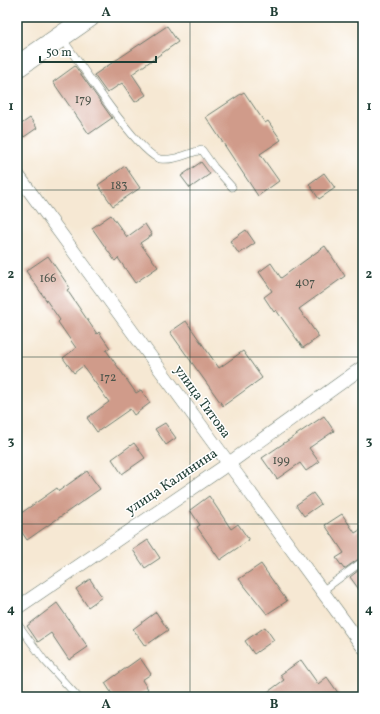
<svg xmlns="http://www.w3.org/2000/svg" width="380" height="714" viewBox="0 0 380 714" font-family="Vollkorn,serif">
	<rect width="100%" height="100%" fill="#fff"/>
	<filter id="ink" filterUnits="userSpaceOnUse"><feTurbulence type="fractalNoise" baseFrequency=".025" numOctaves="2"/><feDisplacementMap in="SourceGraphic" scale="8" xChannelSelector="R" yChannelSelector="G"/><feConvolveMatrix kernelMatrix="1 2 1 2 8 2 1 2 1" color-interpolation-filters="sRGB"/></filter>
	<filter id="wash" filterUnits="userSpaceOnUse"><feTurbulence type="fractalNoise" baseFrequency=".012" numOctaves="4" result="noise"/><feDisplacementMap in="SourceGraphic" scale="16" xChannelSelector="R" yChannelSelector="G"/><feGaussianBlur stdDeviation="0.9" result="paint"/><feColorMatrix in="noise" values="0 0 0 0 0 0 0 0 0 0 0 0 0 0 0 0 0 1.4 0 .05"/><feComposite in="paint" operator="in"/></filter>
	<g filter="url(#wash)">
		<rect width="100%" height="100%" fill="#f6e8d3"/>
		<g id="blocks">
			<g fill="#d09b8a">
				<path d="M167 26 178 42 132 74 146 95 135 102 122 83 107 93 94 75Z"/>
				<path d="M75 66 112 118 89 134 53 82Z"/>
				<path d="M244 92 265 123 268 121 281 140 260 154 279 181 258 196 206 117Z"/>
				<path d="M30 118 37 128 24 137 17 127Z"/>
				<path d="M201 162 210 174 190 188 181 176Z"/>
				<path d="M125 166 140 188 113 206 98 185Z"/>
				<path d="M324 173 335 188 319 199 309 184Z"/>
				<path d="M111 215 127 237 145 224 152 235 140 243 158 267 135 283 118 258 115 261 92 228Z"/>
				<path d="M246 230 255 243 239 254 230 241Z"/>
				<path d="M325 246 345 276 299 309 319 337 303 348 276 310 274 312 264 297 272 291 259 272 271 263 281 278Z"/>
				<path d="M48 256 70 288 67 290 97 334 99 332 110 348 106 350 136 393 141 390 150 403 134 415 130 409 97 432 87 418 109 402 83 366 74 373 63 358 76 348 58 322 60 320 26 271Z"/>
				<path d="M186 321 219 368 243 351 262 378 223 406 170 332Z"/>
				<path d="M324 416 334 431 309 448 319 462 306 471 300 463 277 479 262 458Z"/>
				<path d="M165 423 176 438 166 445 155 429Z"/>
				<path d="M134 443 145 458 122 474 112 459Z"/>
				<path d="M87 471 100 489 27 540 17 525V516L57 488 59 491Z"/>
				<path d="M313 493 321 504 304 516 296 505Z"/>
				<path d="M209 496 231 529 238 524 249 540 220 560 197 527 200 525 190 510Z"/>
				<path d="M342 514 355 533 363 528V556L344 569 336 558 344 553 325 525Z"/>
				<path d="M148 540 160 558 145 568 133 550Z"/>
				<path d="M261 564 287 601 267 614 239 579Z"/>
				<path d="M363 567V595L350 577Z"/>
				<path d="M90 579 102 597 88 607 76 589Z"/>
				<path d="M57 603 88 647 69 660 51 633 38 642 27 626Z"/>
				<path d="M156 612 168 630 145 646 133 629Z"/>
				<path d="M265 627 274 640 254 654 245 641Z"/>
				<path d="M140 658 151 674 142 680 148 689 137 697H114L105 683Z"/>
				<path d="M301 660 318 684 327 677 341 697H261L284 680 280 675Z"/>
			</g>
		</g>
	</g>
	<g filter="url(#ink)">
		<use href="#blocks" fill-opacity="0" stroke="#6a796c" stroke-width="1"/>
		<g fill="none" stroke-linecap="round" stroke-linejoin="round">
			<g stroke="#6a796c" stroke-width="8">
				<g id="lane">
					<path d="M62 38C77 59 139 155 160 159 175 161 188 153 202 150L214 167 232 187"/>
					<path d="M322 591 363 561"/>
					<path d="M17 623 44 660 78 697"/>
				</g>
			</g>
			<g stroke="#6a796c" stroke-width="14">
				<g id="street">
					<path d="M17 174 363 647"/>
					<path d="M17 608 228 464 363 367"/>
				</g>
			</g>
			<g stroke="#6a796c" stroke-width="22">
				<path id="primary" d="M17 67 89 17"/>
			</g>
			<use href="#lane" stroke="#fff" stroke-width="7"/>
			<use href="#street" stroke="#fff" stroke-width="13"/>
			<use href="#primary" stroke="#fff" stroke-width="21"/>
		</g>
	</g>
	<path fill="none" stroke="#1f3d34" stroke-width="1" stroke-opacity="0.55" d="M190 17V697M17 190H363M17 357H363M17 524H363"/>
	<g text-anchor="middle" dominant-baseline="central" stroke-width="3" stroke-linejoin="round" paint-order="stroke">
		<g font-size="12" fill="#4b544a">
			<text x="83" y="100">179</text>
			<text x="119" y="186">183</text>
			<text x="48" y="279">166</text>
			<text x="305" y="283">407</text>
			<text x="108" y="378">172</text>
			<text x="281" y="461">199</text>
		</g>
		<g font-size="14" fill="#1f3d34" stroke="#fff">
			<text transform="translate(202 402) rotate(54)">улица Титова</text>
			<text transform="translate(172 482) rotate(-34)">улица Калинина</text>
		</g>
	</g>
	<rect width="380" height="714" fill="none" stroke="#fff" stroke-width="44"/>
	<path d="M40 56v6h116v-6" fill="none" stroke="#1f3d34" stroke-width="2"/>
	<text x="46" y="56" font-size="12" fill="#1f3d34" stroke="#ffffff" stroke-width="3" paint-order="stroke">50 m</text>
	<rect x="22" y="22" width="336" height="670" fill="none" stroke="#1f3d34" stroke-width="1.5"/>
	<g font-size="13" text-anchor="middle" font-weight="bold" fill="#1f3d34">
		<text x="106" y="16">A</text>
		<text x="274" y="16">B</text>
		<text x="11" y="110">1</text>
		<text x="369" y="110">1</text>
		<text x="11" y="278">2</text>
		<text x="369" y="278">2</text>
		<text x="11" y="445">3</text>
		<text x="369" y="445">3</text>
		<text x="11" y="613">4</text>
		<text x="369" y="613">4</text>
		<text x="106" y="708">A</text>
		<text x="274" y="708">B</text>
	</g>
</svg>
